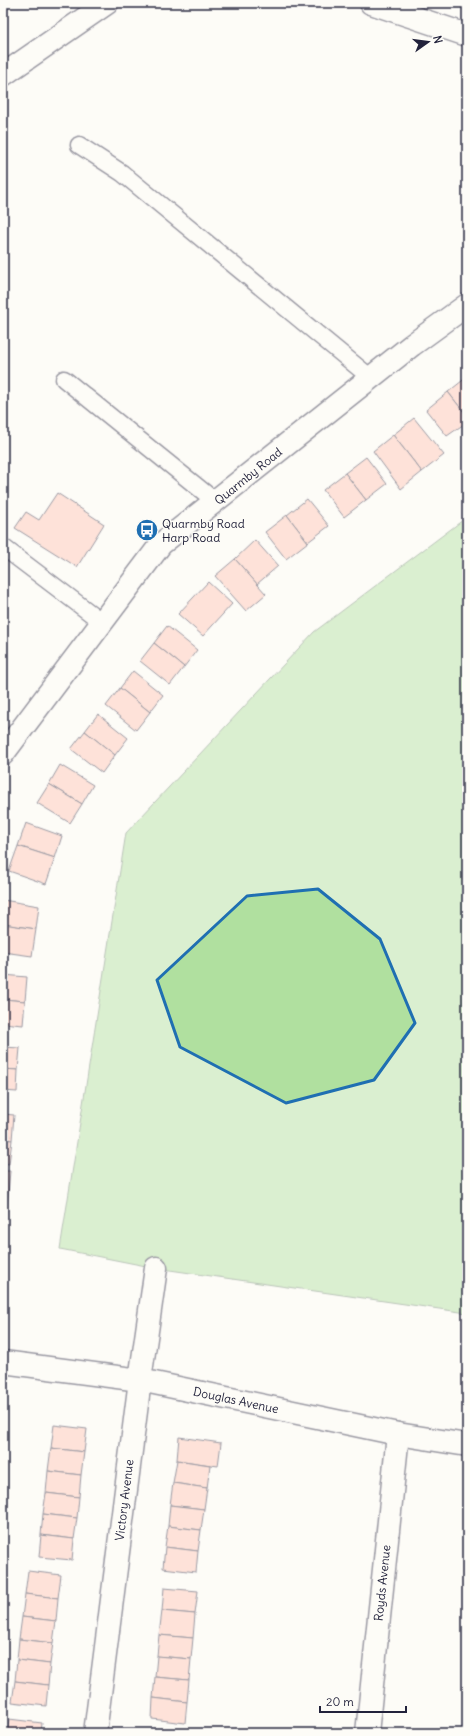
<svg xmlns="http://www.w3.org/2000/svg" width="470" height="1736" viewBox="0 0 470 1736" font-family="Delius,sans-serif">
	<rect width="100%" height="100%" fill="#fdfcf7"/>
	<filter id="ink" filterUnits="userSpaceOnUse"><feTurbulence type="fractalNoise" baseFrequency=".025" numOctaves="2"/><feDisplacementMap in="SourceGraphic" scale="8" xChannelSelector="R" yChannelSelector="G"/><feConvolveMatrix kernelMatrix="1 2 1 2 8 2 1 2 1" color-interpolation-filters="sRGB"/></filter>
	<g filter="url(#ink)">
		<path fill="#b0e09f" stroke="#69816d" d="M467 517V1313L156 1268 60 1249 126 833 314 632Z"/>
		<g fill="#fec4b4" stroke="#22223b">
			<path d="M467 377V416L448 392Z"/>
			<path d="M448 392 467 416V422L447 436 426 410Z"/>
			<path d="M414 418 444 455 422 472 393 435Z"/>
			<path d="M393 435 422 472 401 489 373 451Z"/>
			<path d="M366 457 387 484 366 500 345 473Z"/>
			<path d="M345 473 366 500 344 517 323 490Z"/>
			<path d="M57 493 104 524 77 567 15 528 26 512 39 520Z"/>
			<path d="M307 499 329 526 308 542 287 515Z"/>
			<path d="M287 515 308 542 286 559 265 532Z"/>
			<path d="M255 540 278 566 257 584 235 559Z"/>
			<path d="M235 559 266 594 246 611 215 576Z"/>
			<path d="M208 582 232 604 203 636 178 614Z"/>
			<path d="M167 626 197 650 184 667 154 643Z"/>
			<path d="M154 643 184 667 170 685 140 661Z"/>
			<path d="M133 671 163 695 150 712 120 688Z"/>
			<path d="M120 688 150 712 136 730 106 706Z"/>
			<path d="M98 714 128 738 115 755 85 731Z"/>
			<path d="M85 731 115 755 102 773 71 749Z"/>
			<path d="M60 765 93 785 82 804 49 784Z"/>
			<path d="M49 784 82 804 70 823 37 803Z"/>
			<path d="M26 823 62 836 55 858 18 846Z"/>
			<path d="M18 846 55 858 46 884 9 871Z"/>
			<path d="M3 900 39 906 36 929 3 924Z"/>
			<path d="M3 924 36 929 32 956 3 952Z"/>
			<path d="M3 975 27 977 25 1001 3 999Z"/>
			<path d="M3 999 25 1001 23 1025 3 1023Z"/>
			<path d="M3 1047 20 1048 18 1070 3 1069Z"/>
			<path d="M3 1069 18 1070 17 1092 3 1091Z"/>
			<path d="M3 1114 14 1115 12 1140 3 1139Z"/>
			<path d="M3 1139 12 1140 9 1164 3 1163Z"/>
			<path d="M3 1171H10L7 1206H3Z"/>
			<path d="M3 1206H7L5 1230H3Z"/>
			<path d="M54 1425 87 1429 84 1452 51 1448Z"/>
			<path d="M179 1437 221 1443 218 1466 177 1460Z"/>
			<path d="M51 1448 84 1452 81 1475 48 1471Z"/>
			<path d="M177 1460 210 1465 207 1488 173 1483Z"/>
			<path d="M48 1471 81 1475 79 1497 46 1493Z"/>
			<path d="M173 1483 207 1488 204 1509 170 1505Z"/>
			<path d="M46 1493 79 1497 77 1518 43 1514Z"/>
			<path d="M170 1505 204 1509 201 1530 168 1526Z"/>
			<path d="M43 1514 77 1518 74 1539 41 1535Z"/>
			<path d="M168 1526 201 1530 198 1551 165 1547Z"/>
			<path d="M41 1535 74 1539 72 1560 39 1557Z"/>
			<path d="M165 1547 198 1551 196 1572 163 1568Z"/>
			<path d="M28 1571 61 1575 58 1598 25 1594Z"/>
			<path d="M164 1588 198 1591 195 1614 162 1611Z"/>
			<path d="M25 1594 58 1598 56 1621 22 1617Z"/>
			<path d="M162 1611 195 1614 193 1638 159 1635Z"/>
			<path d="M22 1617 56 1621 53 1643 19 1639Z"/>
			<path d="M159 1635 193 1638 191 1659 157 1656Z"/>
			<path d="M19 1639 53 1643 50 1664 17 1660Z"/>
			<path d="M157 1656 191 1659 189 1680 155 1677Z"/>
			<path d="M17 1660 50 1664 48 1685 15 1681Z"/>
			<path d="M155 1677 189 1680 187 1702 153 1698Z"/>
			<path d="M15 1681 48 1685 46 1706 12 1702Z"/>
			<path d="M153 1698 187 1702 185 1723 152 1719Z"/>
			<path d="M9 1719 42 1723 41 1733H7Z"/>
		</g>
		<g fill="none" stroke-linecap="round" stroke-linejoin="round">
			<g stroke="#22223b" stroke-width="19">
				<g id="service">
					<path d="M79 145 122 173 371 378"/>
					<path d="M64 379 215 501"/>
					<path d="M3 547 102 622"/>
				</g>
			</g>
			<g stroke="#22223b" stroke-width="25">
				<g id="minor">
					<path d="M371 3 467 35"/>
					<path d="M3 75 107 3"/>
					<path d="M3 1362 140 1380 398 1434 467 1445"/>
					<path d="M95 1733 140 1380 156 1268"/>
					<path d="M367 1733 398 1434"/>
				</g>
			</g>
			<g stroke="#22223b" stroke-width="25">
				<path id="tertiary" d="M3 754 161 544 412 345 467 305"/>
			</g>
			<use href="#service" stroke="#fdfcf7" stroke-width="16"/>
			<use href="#minor" stroke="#fdfcf7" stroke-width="22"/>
			<use href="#tertiary" stroke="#fdfcf7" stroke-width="22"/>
		</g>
	</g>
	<path d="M0 0H470V1736H0ZM318 889 380 939 415 1023 374 1080 286 1103 180 1047 157 980 247 896Z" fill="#fdfcf7" fill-opacity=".55" fill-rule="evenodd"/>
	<path fill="none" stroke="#1f6fb2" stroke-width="3" stroke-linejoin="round" d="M318 889 380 939 415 1023 374 1080 286 1103 180 1047 157 980 247 896Z"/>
	<defs>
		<g id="bus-disc" transform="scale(1.15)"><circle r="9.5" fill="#1f6fb2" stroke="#fdfcf7"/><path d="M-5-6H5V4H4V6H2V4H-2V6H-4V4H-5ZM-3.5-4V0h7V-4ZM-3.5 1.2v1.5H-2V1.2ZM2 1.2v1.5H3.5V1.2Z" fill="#fff"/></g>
	</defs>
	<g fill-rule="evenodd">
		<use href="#bus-disc" x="147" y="530"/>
	</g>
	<g text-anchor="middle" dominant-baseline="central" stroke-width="3" stroke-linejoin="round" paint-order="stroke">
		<g font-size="12" fill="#22223b" stroke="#fdfcf7">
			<text transform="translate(248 476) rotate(-39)">Quarmby Road</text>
			<text transform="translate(236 1400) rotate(12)">Douglas Avenue</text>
			<text transform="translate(124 1500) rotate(-83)">Victory Avenue</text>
			<text transform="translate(382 1583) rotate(-84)">Royds Avenue</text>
		</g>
		<g font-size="12" fill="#22223b" stroke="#fdfcf7" text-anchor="start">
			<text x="162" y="523">Quarmby Road<tspan x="162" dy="14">Harp Road</tspan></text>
		</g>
	</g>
	<rect width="470" height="1736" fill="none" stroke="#fdfcf7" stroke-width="16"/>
	<rect x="8" y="8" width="454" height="1720" fill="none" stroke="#22223b" stroke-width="1.5" filter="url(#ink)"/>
	<g transform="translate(428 42) rotate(76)" stroke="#fdfcf7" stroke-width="3" paint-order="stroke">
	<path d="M0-3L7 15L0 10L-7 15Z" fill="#22223b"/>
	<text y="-6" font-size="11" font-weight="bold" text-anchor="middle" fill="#22223b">N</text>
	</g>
	<path d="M320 1706v6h86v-6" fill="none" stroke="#22223b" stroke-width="2"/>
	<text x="326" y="1706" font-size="12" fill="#22223b" stroke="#fdfcf7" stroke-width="3" paint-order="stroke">20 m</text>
</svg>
